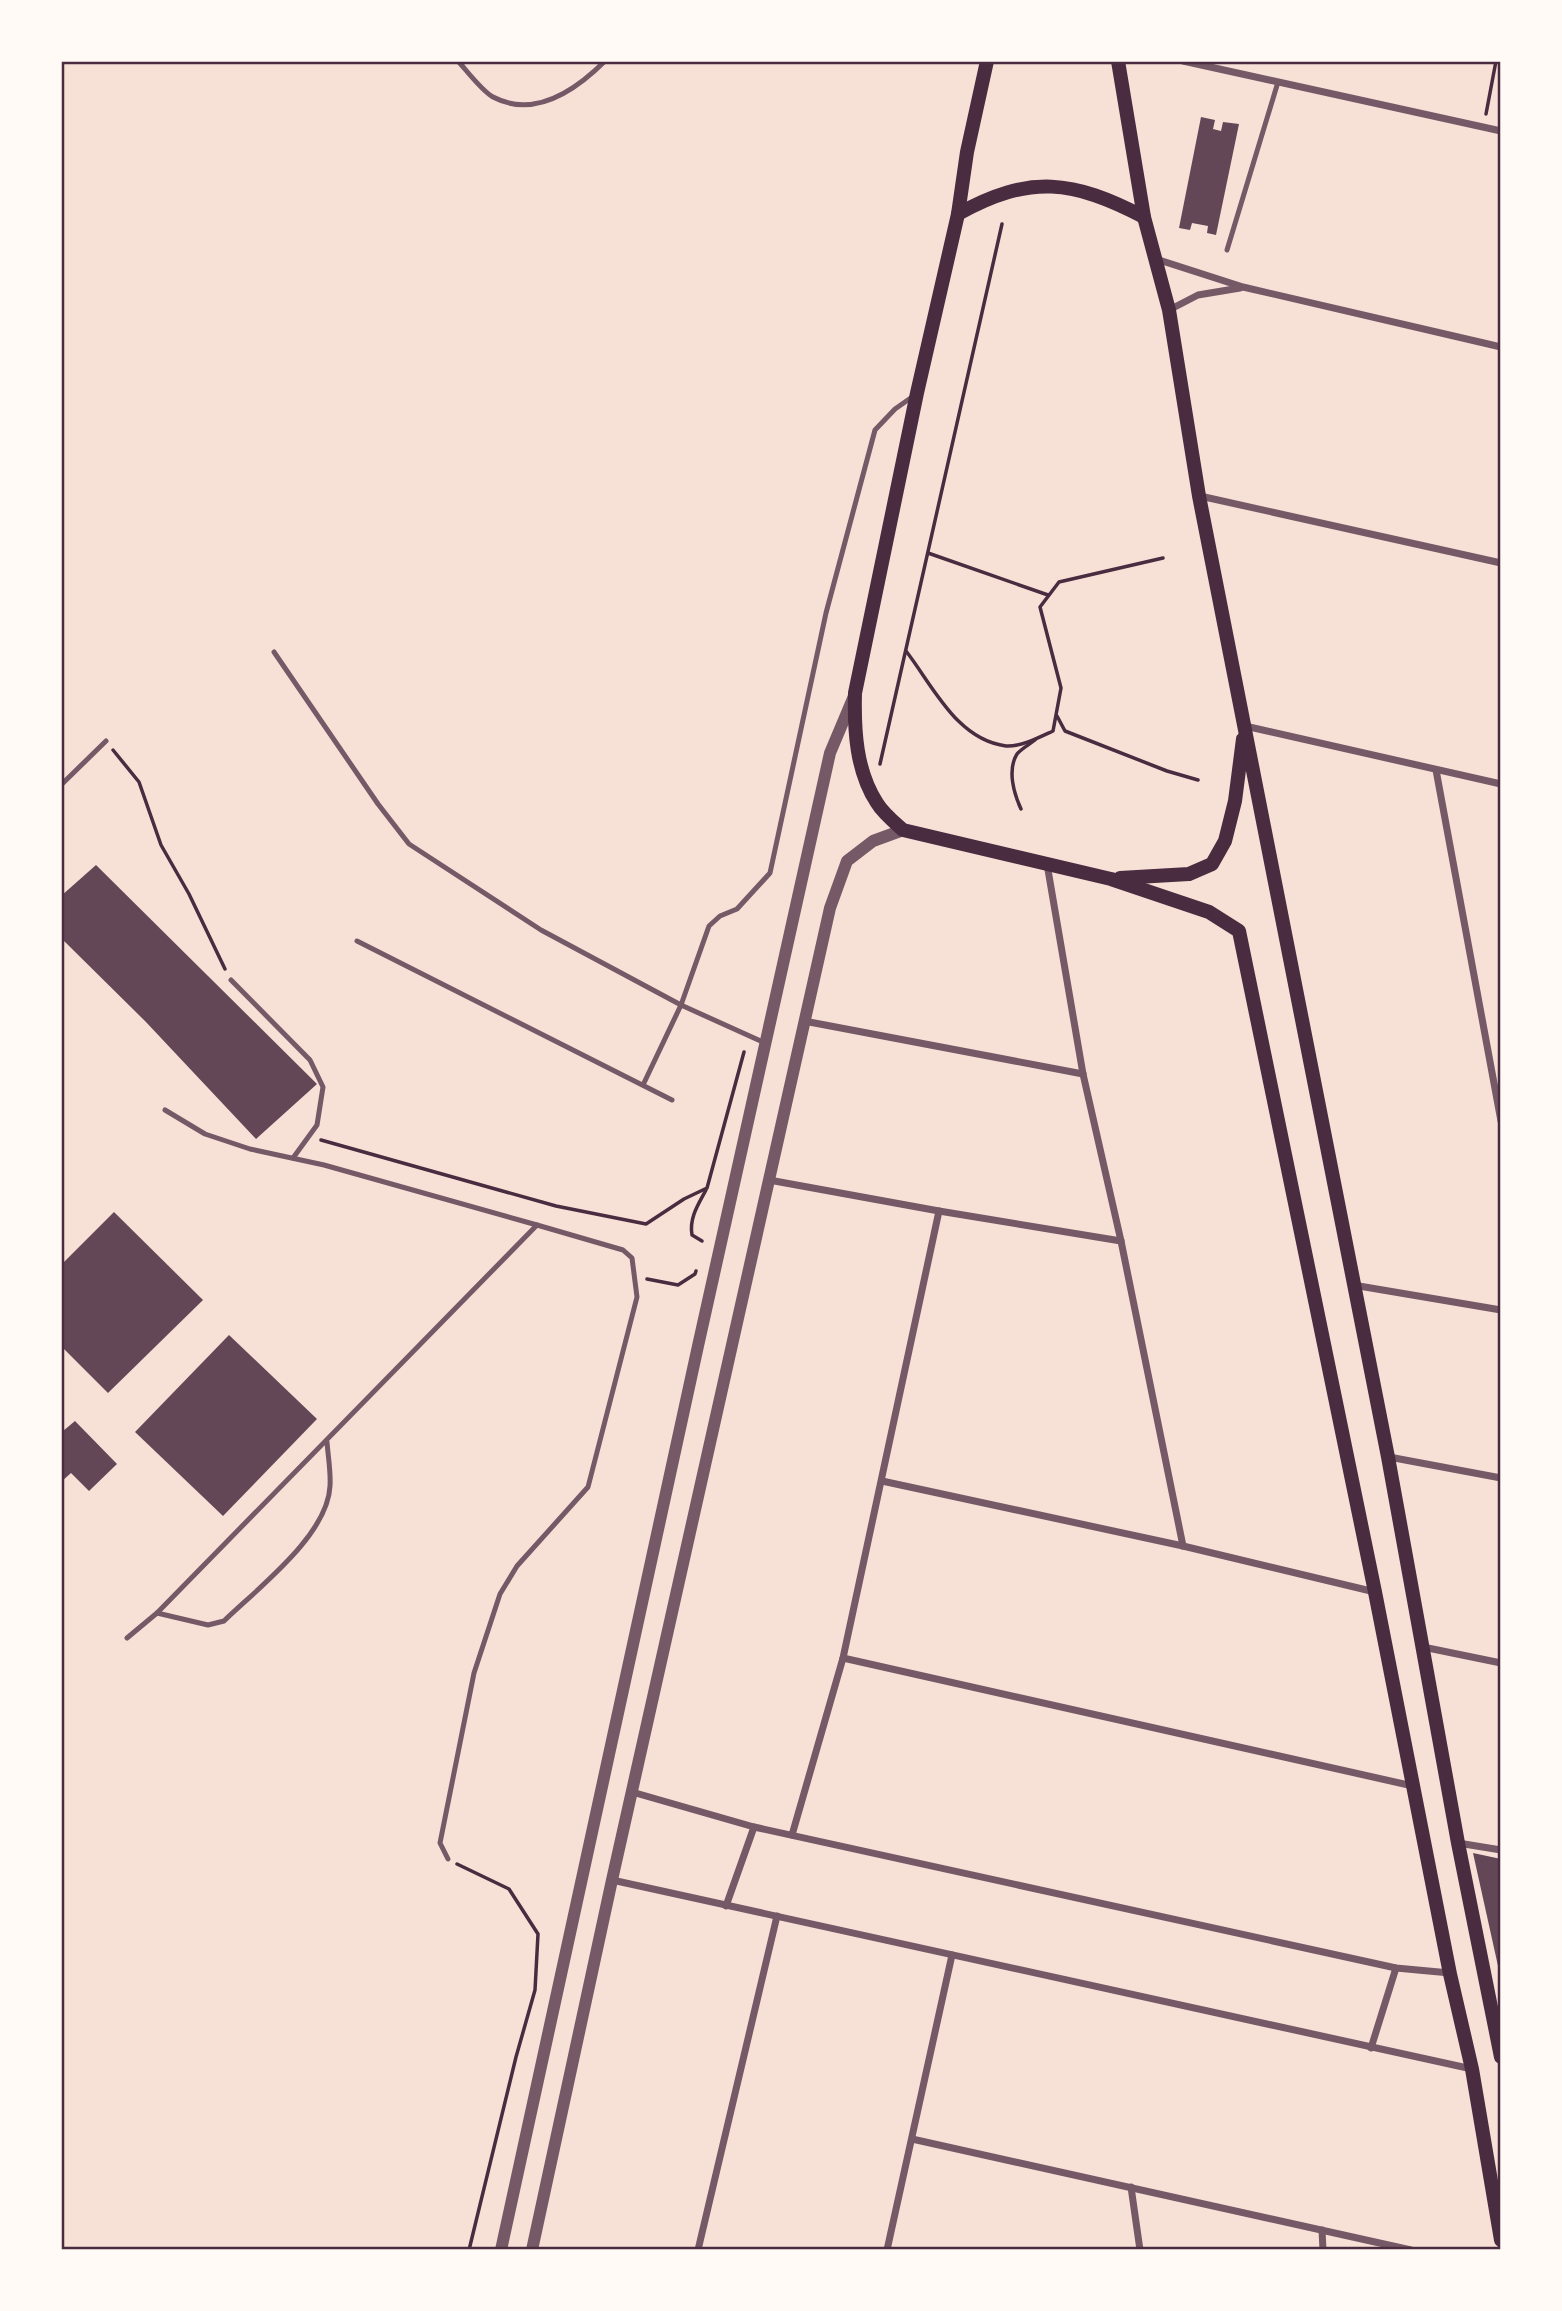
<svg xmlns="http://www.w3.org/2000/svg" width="1562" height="2311" viewBox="0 0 1562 2311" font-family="'Sofia Sans Condensed',sans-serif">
	<rect width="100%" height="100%" fill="#f7e1d7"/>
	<g fill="#644757">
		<path d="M1201 117 1215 120 1213 129 1221 131 1223 122 1239 124 1216 235 1207 233 1208 226 1192 223 1190 230 1179 228Z"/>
		<path d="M96 865 317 1084 256 1139 145 1021 61 938V896Z"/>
		<path d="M114 1212 203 1300 108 1393 61 1346V1265Z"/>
		<path d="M229 1335 317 1419 223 1516 135 1432Z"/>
		<path d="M75 1421 117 1464 89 1491 71 1473 61 1482V1429L63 1431Z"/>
		<path d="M1473 1853 1501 1859V1975H1500Z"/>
	</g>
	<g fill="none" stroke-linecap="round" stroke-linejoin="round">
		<g stroke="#4a2c40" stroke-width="3.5">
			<path d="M1486 114 1496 61"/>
			<path d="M928 553 1048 595"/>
			<path d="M906 651C933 686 957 740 1006 746 1021 747 1040 737 1053 731L1061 688 1040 607 1059 582 1163 558"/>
			<path d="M1057 716 1065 731 1167 771 1198 780"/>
			<path d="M113 750 139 782 161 845 189 894 225 969"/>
			<path d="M880 764 1002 224"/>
			<path d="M1021 809C1014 794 1007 770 1017 754 1021 749 1030 744 1035 740"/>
			<path d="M321 1140 556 1206 646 1224 684 1199 707 1188 744 1052"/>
			<path d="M702 1241 692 1235C689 1218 698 1205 706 1190"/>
			<path d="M647 1279 678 1285 695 1274 696 1271"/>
			<path d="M457 1864 509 1889 538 1934 535 1990 516 2057 469 2250"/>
		</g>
		<g stroke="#755966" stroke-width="5">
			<path d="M458 61C467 71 482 91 493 97 535 119 576 90 605 61"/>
			<path d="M1227 250 1278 82"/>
			<path d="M274 652 378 804 409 844 541 930 681 1005 765 1043"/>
			<path d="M61 785 106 741"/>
			<path d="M357 941 672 1100"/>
			<path d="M231 980 310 1060 323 1087 317 1125 293 1158"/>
			<path d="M643 1085 681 1005 709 926 720 916 737 909 770 873 826 613 875 430 895 409 915 395"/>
			<path d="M157 1613 208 1625 224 1621C258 1588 328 1535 330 1486 331 1472 328 1456 327 1442"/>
			<path d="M127 1638 157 1613 537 1225 324 1165 250 1149 205 1134 165 1110"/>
			<path d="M448 1859 440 1843 474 1673 500 1594 517 1566 588 1487 637 1297 632 1258 623 1250 537 1225"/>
		</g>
		<g stroke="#755966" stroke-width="7">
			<path d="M1183 61 1501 131"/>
			<path d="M1156 259 1243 287 1501 347"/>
			<path d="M1169 310 1198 295 1240 288"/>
			<path d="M1200 496 1501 563"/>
			<path d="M1245 726 1501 784"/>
			<path d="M1436 770 1501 1121"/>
			<path d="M1047 864 1083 1074 1121 1241 1183 1546"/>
			<path d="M804 1021 1083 1074"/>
			<path d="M769 1180 939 1211 1121 1241"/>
			<path d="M1353 1285 1501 1310"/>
			<path d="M1389 1457 1501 1478"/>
			<path d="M882 1481 1183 1546 1375 1592"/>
			<path d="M1423 1647 1501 1663"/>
			<path d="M843 1658 1413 1786"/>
			<path d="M632 1792 754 1827 1396 1968 1450 1973"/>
			<path d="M792 1835 843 1658 939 1211"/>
			<path d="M1458 1843 1501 1850"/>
			<path d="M612 1880 1472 2069"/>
			<path d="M726 1906 754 1827"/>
			<path d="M1371 2048 1396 1968"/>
			<path d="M912 2139 1411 2250"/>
			<path d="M1131 2187 1140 2250"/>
			<path d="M1322 2230 1323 2250"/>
			<path d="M698 2250 777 1916"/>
			<path d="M887 2250 952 1955"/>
		</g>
		<g stroke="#755966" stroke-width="12">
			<path d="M501 2250 698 1346 830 753 854 696"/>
			<path d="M532 2250 612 1880 830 908 847 861 873 841 903 830"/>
		</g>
		<g stroke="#4a2c40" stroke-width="14">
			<path d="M987 61 967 152 958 214 917 393 855 693C854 730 856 771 877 803 883 813 894 822 903 830L1111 879 1209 912 1239 931 1375 1592 1450 1974 1472 2069 1501 2240"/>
			<path d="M1118 61 1144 217 1169 310 1199 496 1388 1457 1458 1843 1501 2057"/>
			<path d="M958 214C1030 174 1073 180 1144 217"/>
			<path d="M1120 878 1189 874 1212 864 1225 841 1235 801 1243 739"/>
		</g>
	</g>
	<rect width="1562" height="2311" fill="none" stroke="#fffaf5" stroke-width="126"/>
	<rect x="63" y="63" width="1436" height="2185" fill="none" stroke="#4a2c40" stroke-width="2.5"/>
</svg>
